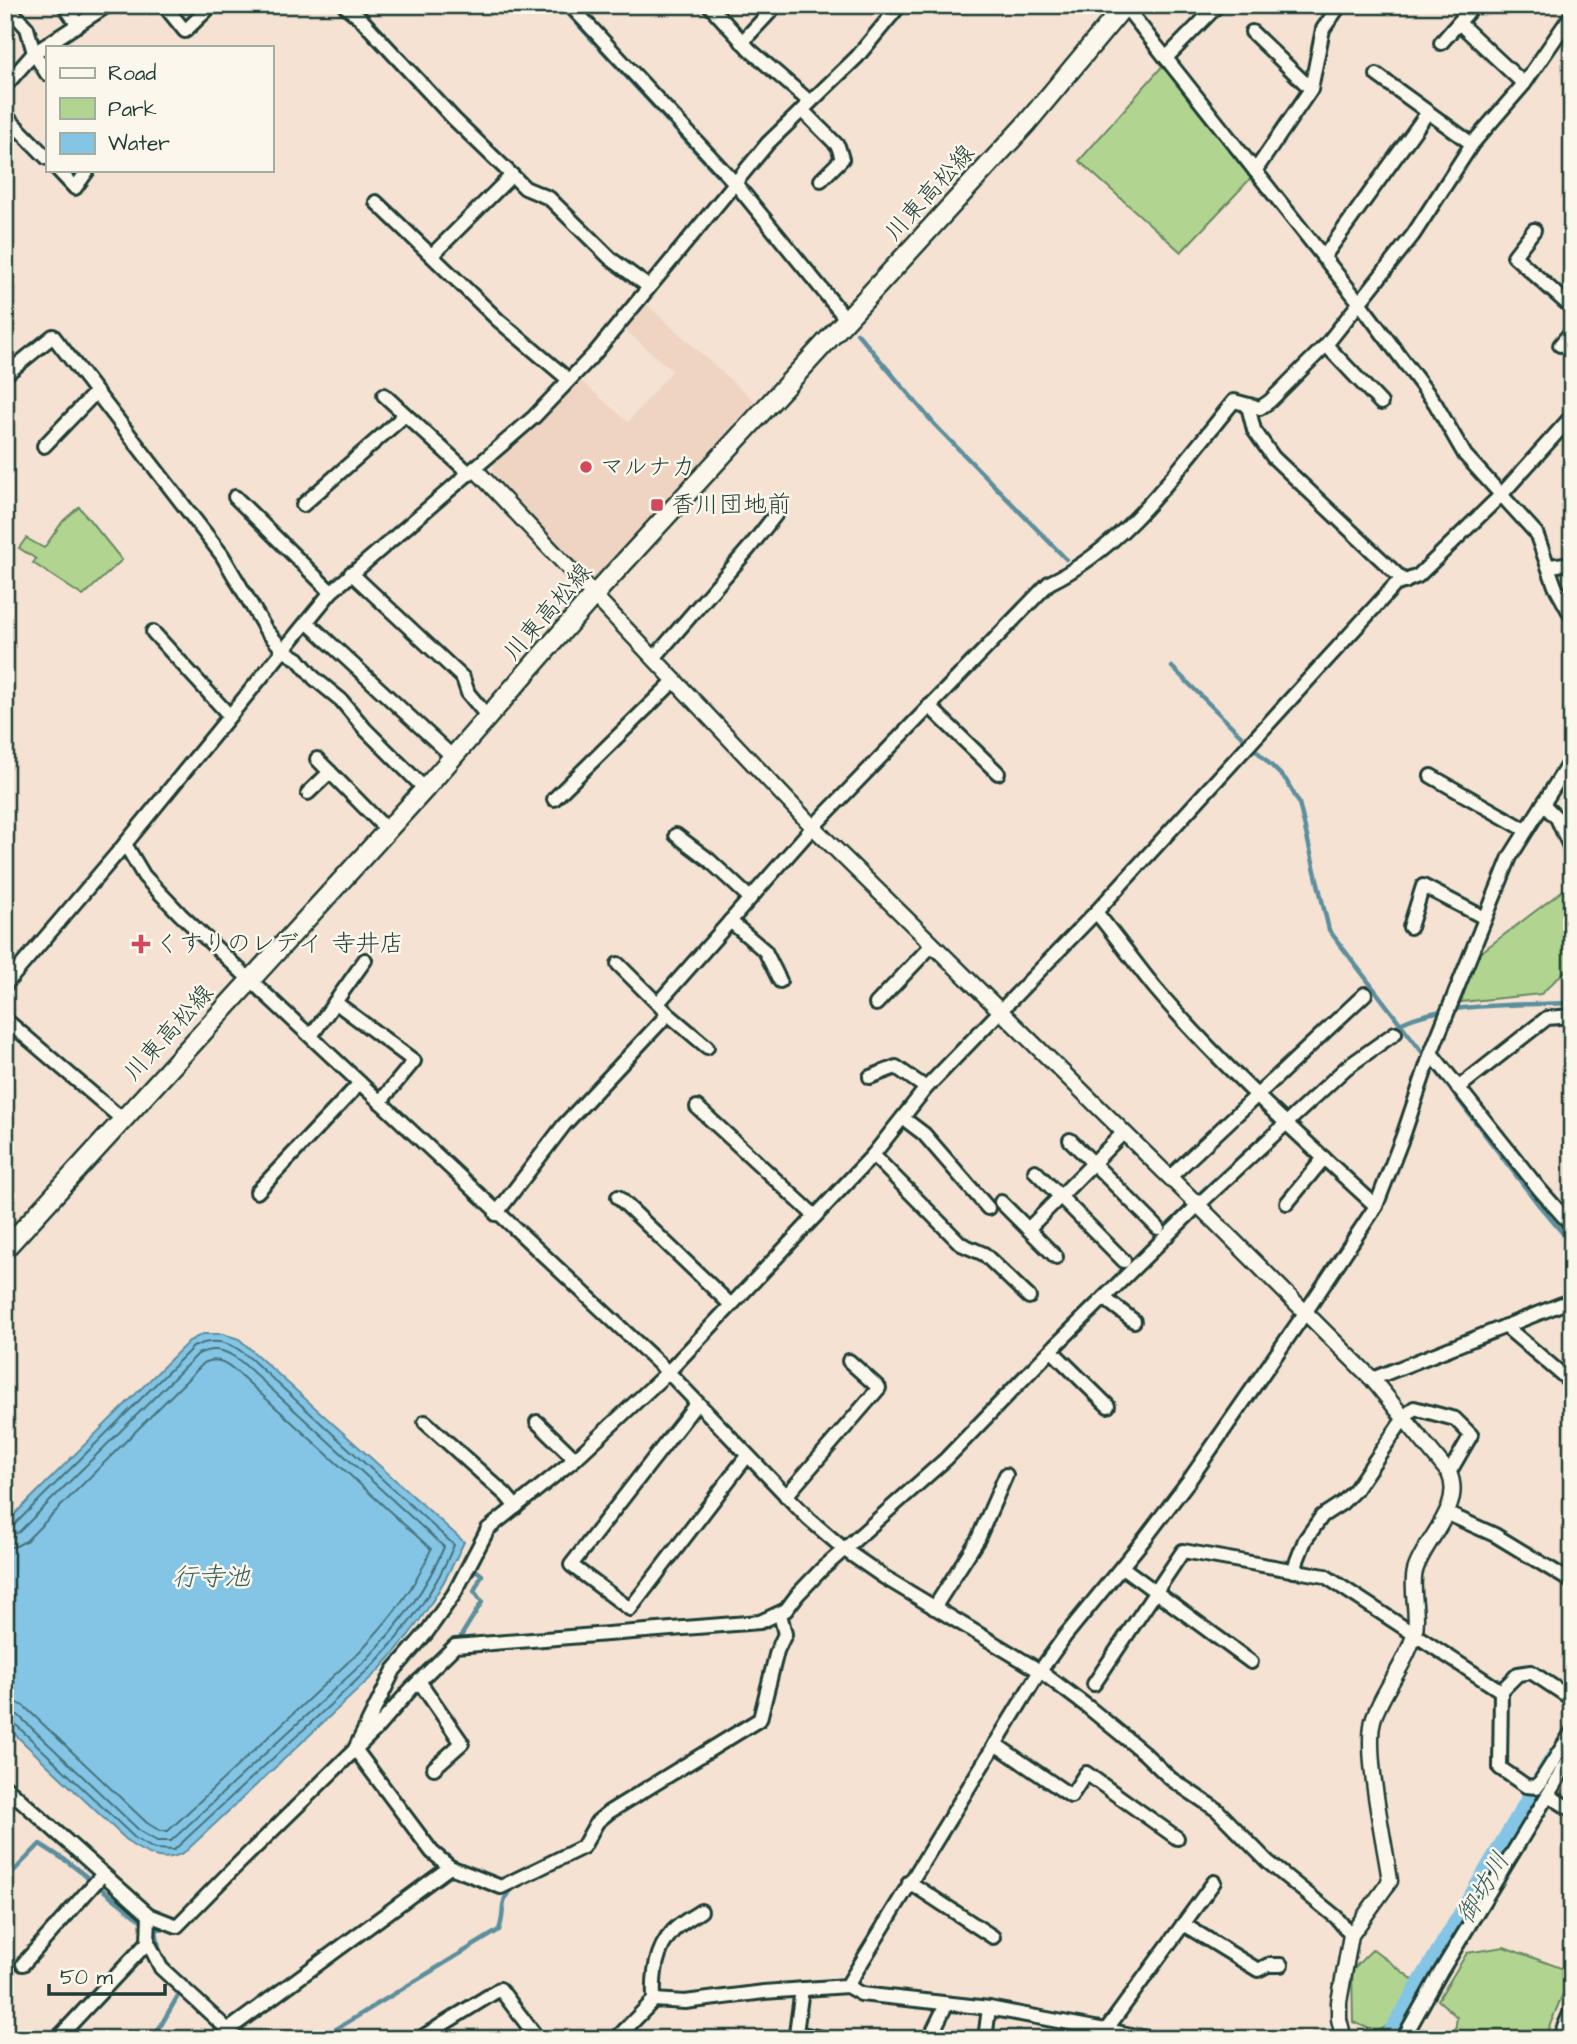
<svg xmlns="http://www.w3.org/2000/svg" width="1577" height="2044" viewBox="0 0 1577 2044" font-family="'Architects Daughter','Klee One',sans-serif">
	<rect width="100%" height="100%" fill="#f5e2d3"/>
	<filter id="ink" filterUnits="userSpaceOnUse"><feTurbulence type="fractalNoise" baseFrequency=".0143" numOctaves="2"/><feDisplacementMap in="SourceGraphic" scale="14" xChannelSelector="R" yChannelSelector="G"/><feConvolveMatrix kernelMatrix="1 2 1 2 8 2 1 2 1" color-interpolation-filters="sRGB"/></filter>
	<g filter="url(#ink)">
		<path fill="#f0d4c2" d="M644 302 760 406 601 579H590L492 473 494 464 578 378 628 422 672 371 622 327Z"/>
		<g fill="#b1d590" stroke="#688962" stroke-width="2">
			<path d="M1165 63 1253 176 1181 252 1079 161Z"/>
			<path d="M79 507 122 560 83 596 33 563 36 559 19 548 26 538 44 548 63 521Z"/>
			<path d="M1570 885 1572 887V964L1541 994 1461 1002 1476 956Z"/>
			<path d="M1504 1947 1572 1972 1544 2039H1454L1457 2017 1438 2000 1467 1953Z"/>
			<path d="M1373 1949 1416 1982 1395 2021 1377 2032 1353 2022 1352 1970Z"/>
		</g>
		<path fill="#84c5e5" stroke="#5c8f9e" stroke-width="2" d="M203 1334H223L239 1339 464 1542C440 1593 417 1629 379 1670L186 1851C166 1864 150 1856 132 1845L5 1725V1524L189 1341Z"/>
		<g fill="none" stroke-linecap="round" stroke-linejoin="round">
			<g stroke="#47737b" stroke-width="2">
				<path d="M5 1528 13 1526 193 1347C216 1336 233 1343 251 1359L454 1545C435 1591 407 1629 373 1665L174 1850 154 1849 136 1839 13 1722 5 1720"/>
				<path d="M5 1537 19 1532 198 1354C217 1345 230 1352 245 1365L444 1547C426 1590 399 1625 367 1659L171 1841H157L141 1832 18 1715 5 1711"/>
				<path d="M5 1548 16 1546 26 1541 204 1363C218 1356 228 1364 238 1373L431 1549C416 1588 388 1621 360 1651L168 1831H160L147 1823 25 1707 16 1702 5 1701"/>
			</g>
			<g stroke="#5c8f9e" stroke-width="4.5">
				<path d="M560 5 721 179"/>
				<path d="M857 333 935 425 1066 559"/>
				<path d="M1172 667 1286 780 1299 803 1329 930 1538 1204 1572 1244"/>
				<path d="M1392 1029C1428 1002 1524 1005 1572 1003"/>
				<path d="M1288 1113 1300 1103"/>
				<path d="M1199 1194 1278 1122"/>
				<path d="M1099 1293 1186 1207"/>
				<path d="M1054 1339 1091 1301"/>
				<path d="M1026 1366 1038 1355"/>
				<path d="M943 1452 1019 1373"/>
				<path d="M461 1636 482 1602 474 1591 482 1575 473 1568"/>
				<path d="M335 1761 346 1749"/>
				<path d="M5 1880 40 1844 68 1862 142 1921 156 1930"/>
				<path d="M176 1918 201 1893"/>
				<path d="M166 1927 156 1930 160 1954 172 1971"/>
				<path d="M153 2039 179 1994"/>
				<path d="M320 2039 499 1930C507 1908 496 1898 519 1885"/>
			</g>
			<path stroke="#84c5e5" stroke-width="28" d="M1394 2039 1558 1761"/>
			<g stroke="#1f3d34" stroke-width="18">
				<g id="minor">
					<path d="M6 5 27 28 34 53 47 74"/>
					<path d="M64 5 78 25"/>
					<path d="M164 5 185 31 212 5"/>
					<path d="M344 5 360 18 454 119 512 175 525 188 549 198 611 259 649 287"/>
					<path d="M570 5 735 183 847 320"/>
					<path d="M709 5 750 50 810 102"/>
					<path d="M1124 5 1359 302 1435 403 1465 455 1536 533 1555 586 1572 617"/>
					<path d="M1459 23 1524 84"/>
					<path d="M1252 32 1311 89"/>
					<path d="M742 42 771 11"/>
					<path d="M1441 43 1474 5"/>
					<path d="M1166 58 1218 5"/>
					<path d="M1377 75 1472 144"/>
					<path d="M5 86 34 53 108 5"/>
					<path d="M802 110 838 146 842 159 821 180"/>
					<path d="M5 115 47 158"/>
					<path d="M58 170 75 188 88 170"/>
					<path d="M1255 171 1311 89 1323 29 1340 5"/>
					<path d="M376 202 498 320 569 380"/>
					<path d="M1534 230 1514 256 1572 308"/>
					<path d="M432 255 512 175"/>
					<path d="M1323 258 1428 112"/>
					<path d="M1326 345 1381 403"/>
					<path d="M1560 345 1572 331"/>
					<path d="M5 375 53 336 222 555 266 630 283 650 298 659 314 678 341 700 365 729 425 789"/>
					<path d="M384 395 470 474"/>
					<path d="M1248 406 1254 430 1273 457 1405 582"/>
					<path d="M44 446 96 392"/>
					<path d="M235 497 331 592"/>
					<path d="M303 505 404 416"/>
					<path d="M1550 566 1572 563"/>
					<path d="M351 573 463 678 468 693 488 717"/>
					<path d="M307 622 453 757"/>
					<path d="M153 632 229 715"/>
					<path d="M654 658 750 547 780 509"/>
					<path d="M929 706 998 773"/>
					<path d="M317 759 387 830"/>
					<path d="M1431 776 1526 830"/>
					<path d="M308 793 330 772"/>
					<path d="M554 799 675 680"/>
					<path d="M1543 804 1557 818 1572 851"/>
					<path d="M676 835 709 860 750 898"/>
					<path d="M125 844 144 876 180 914 668 1372 809 1519 845 1550 884 1577 1040 1671 1088 1707 1144 1753 1171 1779 1217 1810 1268 1862 1336 1917 1351 1935"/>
					<path d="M1096 912C1116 937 1135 963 1155 988 1222 1067 1300 1136 1376 1206"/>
					<path d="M730 921 765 951 780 981"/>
					<path d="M1410 927 1423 886 1485 918"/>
					<path d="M618 964 668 1014 707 1047"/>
					<path d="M5 985 125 844 331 592 534 417 595 353 768 143 857 57 900 5"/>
					<path d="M335 1002 414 1061 380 1102"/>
					<path d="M658 1003 813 827 1049 583C1127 546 1180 466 1234 401L1260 408 1270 401 1326 345 1413 235 1472 144 1524 84 1572 14"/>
					<path d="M876 1004 932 945"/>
					<path d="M5 1019 123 1120"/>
					<path d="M311 1036 365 960"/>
					<path d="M1431 1053 1540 1190 1572 1226"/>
					<path d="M870 1077 896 1067 926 1088"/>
					<path d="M1458 1088 1547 1018 1572 1016"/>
					<path d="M697 1107 815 1216"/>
					<path d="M903 1118 924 1134 988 1208"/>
					<path d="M1070 1140 1158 1228"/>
					<path d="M873 1155 961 1244 984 1254 1029 1297"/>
					<path d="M1035 1171 1124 1261"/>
					<path d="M1170 1177 1365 994"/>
					<path d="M257 1192 360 1083"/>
					<path d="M618 1197 731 1305"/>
					<path d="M1001 1202 1056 1257"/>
					<path d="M1287 1203 1324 1158"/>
					<path d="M496 1214 564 1125 668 1014"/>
					<path d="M1028 1229 1124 1132"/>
					<path d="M1104 1298 1134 1321"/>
					<path d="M1505 1326 1572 1383"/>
					<path d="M1051 1350 1108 1406"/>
					<path d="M1372 1379 1572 1300"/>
					<path d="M697 1403 571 1565 630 1609 747 1456"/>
					<path d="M425 1422 506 1495 516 1507"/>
					<path d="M537 1422 575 1459"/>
					<path d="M786 1496 879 1388 849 1361"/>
					<path d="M1446 1513 1495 1535 1572 1582"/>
					<path d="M1122 1567 1251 1662"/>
					<path d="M1293 1571 1305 1540 1322 1516 1342 1503 1355 1490 1404 1418 1414 1408 1455 1419 1471 1435 1449 1473"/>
					<path d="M934 1608 978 1539 1006 1475"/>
					<path d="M780 1614 785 1634 777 1651 760 1719 609 1812 597 1822 583 1847 501 1887 450 1867 432 1852 355 1749 394 1670 427 1632 454 1594 488 1529 575 1459 668 1372 873 1155 926 1088 1096 912 1395 585 1418 576 1501 495 1572 416"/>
					<path d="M419 1681 462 1743 434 1768"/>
					<path d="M1094 1684 1183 1551 1325 1576 1501 1691"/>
					<path d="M1572 1699 1531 1672 1518 1674 1501 1691 1500 1768 1526 1786 1537 1787 1572 1732"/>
					<path d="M995 1744 1071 1796 1086 1773 1177 1838"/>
					<path d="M5 1786 149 1915 148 1942 161 1968 238 2039"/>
					<path d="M1548 1795 1572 1810"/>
					<path d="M909 1882 993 1937"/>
					<path d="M149 1915 177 1926 230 1872 375 1730 411 1689 455 1646 760 1622 786 1610 798 1594 821 1570 946 1459 1051 1350 1198 1205 1346 1068 1395 1033"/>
					<path d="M1183 1924 1258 1970 1268 1965H1281"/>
					<path d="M23 1964 103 1874"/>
					<path d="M847 1986 1040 1671 1065 1636 1146 1537 1190 1479 1305 1313 1376 1206 1403 1136 1431 1053 1510 857 1572 758"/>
					<path d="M654 2000C653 1976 655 1950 673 1931 680 1923 692 1917 701 1911"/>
					<path d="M228 2030 450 1867"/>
					<path d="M1106 2030 1214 1882"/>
					<path d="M796 2033 823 2038"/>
					<path d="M57 2039 148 1942"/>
					<path d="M419 2039 500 1989 538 2039"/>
					<path d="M616 2039 654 2000 685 2002 764 1992 847 1986 861 1994 989 2008 1153 2039"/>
					<path d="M792 2039 796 2033 802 1989"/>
					<path d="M929 2039 946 2005"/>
					<path d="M985 2039 989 2008"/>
					<path d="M1403 2039 1440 1973 1572 1755"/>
					<path d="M1559 2039 1572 2009"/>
				</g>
			</g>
			<g stroke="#1f3d34" stroke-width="19">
				<path id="tertiary" d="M475 469 813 827 1198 1205 1372 1379 1449 1473C1465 1507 1423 1541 1415 1571 1410 1591 1420 1615 1414 1635 1406 1664 1384 1689 1374 1717 1363 1748 1385 1844 1390 1881L1351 1935 1339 2002V2019L1344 2039"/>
			</g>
			<g stroke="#1f3d34" stroke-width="23">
				<path id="secondary" d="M5 1249 425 789 594 595 1026 124 1125 5"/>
			</g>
			<use href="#minor" stroke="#fbf7ec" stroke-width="12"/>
			<use href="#tertiary" stroke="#fbf7ec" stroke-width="14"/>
			<use href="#secondary" stroke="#fbf7ec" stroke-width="18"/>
		</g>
	</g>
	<g fill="#d1495b" stroke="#fbf7ec" stroke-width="2.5">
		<circle cx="586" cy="467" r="7"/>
		<rect x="650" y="498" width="14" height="14" rx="3.5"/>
		<path d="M137.5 933.5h7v7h7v7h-7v7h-7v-7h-7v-7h7z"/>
	</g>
	<g text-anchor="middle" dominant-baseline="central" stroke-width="5" stroke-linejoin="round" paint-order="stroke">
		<g font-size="24" fill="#1f3d34" stroke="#fbf7ec">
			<text transform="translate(930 193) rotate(-48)">川東高松線</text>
			<text transform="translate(548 612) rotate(-49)">川東高松線</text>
			<text transform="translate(169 1033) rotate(-48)">川東高松線</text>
		</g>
		<g font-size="24" fill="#1f3d34" stroke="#fbf7ec" text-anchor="start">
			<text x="600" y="467">マルナカ</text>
			<text x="671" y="505">香川団地前</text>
			<text x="155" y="944">くすりのレデイ 寺井店</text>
		</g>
		<g font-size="26" font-style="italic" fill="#385f60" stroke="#fbf7ec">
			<text x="211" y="1577">行寺池</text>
			<text transform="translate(1483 1888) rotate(-59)">御坊川</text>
		</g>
	</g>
	<rect width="1577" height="2044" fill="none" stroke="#fbf7ec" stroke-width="28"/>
	<rect x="14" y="14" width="1549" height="2016" fill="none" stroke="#1f3d34" stroke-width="2.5" filter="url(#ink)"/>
	<rect x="46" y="46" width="228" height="126" fill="#fbf7ec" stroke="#a3ada2" stroke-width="2"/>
	<rect x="60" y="68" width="35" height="10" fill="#fbf7ec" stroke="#a3ada2" stroke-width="2"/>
	<text x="108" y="80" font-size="21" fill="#1f3d34">Road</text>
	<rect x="60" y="98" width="35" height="21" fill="#b1d590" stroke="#a3ada2" stroke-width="2"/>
	<text x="108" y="116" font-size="21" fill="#1f3d34">Park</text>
	<rect x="60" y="133" width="35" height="21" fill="#84c5e5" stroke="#a3ada2" stroke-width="2"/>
	<text x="108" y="150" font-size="21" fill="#1f3d34">Water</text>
	<path d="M49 1984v10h116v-10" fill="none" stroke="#1f3d34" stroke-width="3.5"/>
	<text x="60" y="1984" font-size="21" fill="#1f3d34" stroke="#fbf7ec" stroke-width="5" paint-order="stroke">50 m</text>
</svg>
